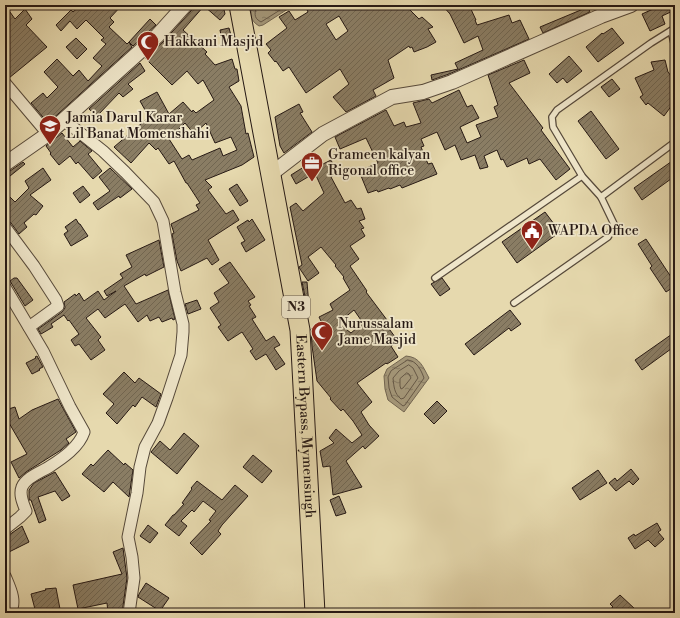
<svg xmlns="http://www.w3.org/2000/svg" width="680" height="618" viewBox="0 0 680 618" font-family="'Libre Bodoni',serif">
	<defs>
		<pattern id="water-ripples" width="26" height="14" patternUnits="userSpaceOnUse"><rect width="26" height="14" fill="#a5987a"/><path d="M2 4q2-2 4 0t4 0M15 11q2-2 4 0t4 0" fill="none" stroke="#867b63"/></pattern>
		<pattern id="building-hatch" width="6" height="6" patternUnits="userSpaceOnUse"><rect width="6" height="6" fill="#8a7d64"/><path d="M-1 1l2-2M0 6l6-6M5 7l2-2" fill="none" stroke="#716651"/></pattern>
	</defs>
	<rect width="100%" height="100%" fill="#e6d9ae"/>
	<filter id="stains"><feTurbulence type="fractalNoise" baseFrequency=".005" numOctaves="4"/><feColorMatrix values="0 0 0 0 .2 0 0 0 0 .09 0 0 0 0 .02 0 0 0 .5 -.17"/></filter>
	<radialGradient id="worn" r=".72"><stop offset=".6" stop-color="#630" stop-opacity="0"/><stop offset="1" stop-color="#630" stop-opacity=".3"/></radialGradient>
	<g fill="url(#water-ripples)" stroke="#726551">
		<path d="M253 5H294L263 25 259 26C250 20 249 15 253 5Z"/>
		<path d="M406 356C420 357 423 367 429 378L404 412 388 400 385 389 384 376 387 369Z"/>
	</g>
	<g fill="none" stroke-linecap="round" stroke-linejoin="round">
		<g stroke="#665847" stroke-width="1">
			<path d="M256 5C256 13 252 17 261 22L288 5"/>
			<path d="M408 360C417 361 421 370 424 378L405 405 403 406 392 397 389 388 388 377 391 371Z"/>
			<path d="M409 365 413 368 418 378 404 398 401 399C394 393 394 387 393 378L399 371Z"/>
			<path d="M407 373 409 374 411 378 403 388 401 389 400 386V379Z"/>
		</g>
	</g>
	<g fill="url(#building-hatch)" stroke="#261914" fill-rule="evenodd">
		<path d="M81 5H122L110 18 114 22 109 27 127 44 129 42 132 47 48 123 31 103 43 93 47 98 58 87 44 72 57 59 73 76 79 70 88 81 102 66 93 58 106 44 101 40 104 38 86 20 77 29 70 21 61 31 56 25 71 10 73 12Z"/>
		<path d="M193 5H223L225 14 220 20 204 6 183 30 207 52 205 54 215 65 232 59 235 69H237L239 81 229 87 241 106 246 134 248 133 254 157 242 165 205 180 212 187 208 190 226 214 233 210 239 220 208 240 219 260 212 265 207 258 181 271 177 261 172 234 174 233 171 224 199 210 196 205 200 203 187 183H186L174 161 169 164 158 148 156 150 149 143 131 163 114 147 149 117 140 101 157 92 169 114 183 102 192 112 193 110 196 113 214 100 203 80 198 84 187 71 172 85 145 58 163 42 191 11ZM185 123 194 134 206 123 215 143 231 137 237 150 223 156 220 148 192 160 189 155 182 159 169 139Z"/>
		<path d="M305 5H405L419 19 422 17 433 27 428 29 436 42 427 47 414 52 412 47 410 48 409 46 388 60 394 78 373 90 376 96 346 112 333 97 349 84 340 69 306 93 289 67 283 71 276 61 275 62 268 53 271 50 266 44 287 28 279 17 289 11 295 20 308 12ZM339 16 348 31 336 40 326 24Z"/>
		<path d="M442 5H469L476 20H475L477 25 509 15 512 23 520 20 529 39 449 74 432 80 431 75 458 69 455 63 483 50 478 36 464 43 450 14Z"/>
		<path d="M662 5H675V10L662 16 665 24 650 31 642 14Z"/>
		<path d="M588 7 590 12 543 33 540 27Z"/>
		<path d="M25 9 32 19 26 25 47 47 9 78 5 76V16L10 12 15 19Z"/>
		<path d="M150 19 156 25 133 46 129 42Z"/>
		<path d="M229 28 232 39 222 41 220 30Z"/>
		<path d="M612 28 624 43 598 62 586 47 602 33 603 34Z"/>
		<path d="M76 38 87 49 77 59 66 47Z"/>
		<path d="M569 56 582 71 567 83 563 78 557 83 549 74Z"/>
		<path d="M524 60 530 73 509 83 543 128 541 130 570 169 556 180 540 159 529 164 527 158 507 167 503 159 501 160 497 150 484 156 488 167 480 169 475 155 461 160 455 145 445 150 437 132 421 139 424 146 421 147 428 164 432 163 437 174 402 188 400 185 390 189 389 188 378 192 377 190 368 193 359 171 378 163 366 138 340 149 335 137 386 110 394 126 404 122 406 127 421 123 413 103 429 99 432 103 459 90 467 107 472 105 479 118 460 127 467 143 481 137 476 125 498 117 494 107 498 105 488 75Z"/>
		<path d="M665 60 668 72 675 81V101L664 116 648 103 646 105 640 97 643 95 635 78 654 70 651 62Z"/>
		<path d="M140 63 145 71 128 84 133 89 123 97 119 93 97 116 89 109Z"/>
		<path d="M612 79 620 89 609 97 601 87Z"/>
		<path d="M299 104 303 112 300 113 312 132 284 153 280 146 275 117Z"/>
		<path d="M591 111 619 149 606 159 578 121Z"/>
		<path d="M62 133 73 147 80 141 92 151 88 154 102 171 93 179 78 162 76 164 70 156 59 165 50 154 51 153 46 146Z"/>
		<path d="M675 159V176L642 200 634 188Z"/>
		<path d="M331 160 337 173 331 177 345 203 351 200 357 209 361 208 365 219 359 221 364 228 361 229 365 236 350 246 359 259 350 266 367 291 366 292 390 324 387 326 398 341 391 346 398 357 387 364 386 363 357 383 372 402 361 412 369 425 379 436 365 449 363 446 346 461 362 487 333 495 330 466 323 467 320 451 334 443 329 438 336 429 352 443 362 435 353 421 343 409 341 411 330 399 331 398 317 381 312 346 311 329 323 325 319 317 333 310 330 304 350 290 343 278 344 277 335 266 336 265 321 247 308 257 319 273 308 281 300 269 299 267 302 265 290 207 296 203 303 211 324 193 313 169ZM354 310 363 323 351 333 338 323Z"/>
		<path d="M23 162 25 164 5 180V172L10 171Z"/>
		<path d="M307 165 313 174 296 184 291 175Z"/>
		<path d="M43 168 51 180 30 195 43 206 36 215 34 214 24 223 27 227 19 234 11 223 5 220V192L15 202 29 188 25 181Z"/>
		<path d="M110 168 132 189 120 198 119 196 98 210 93 203 110 191 99 177Z"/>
		<path d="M237 184 248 201 240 206 229 189Z"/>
		<path d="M83 186 90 195 80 203 73 193Z"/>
		<path d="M545 212 560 232 517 263 502 242Z"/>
		<path d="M76 219 79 224H80L88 236 71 246 64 234 68 231 65 227Z"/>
		<path d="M252 219 265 240 246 252 241 243 245 241 237 227 248 220 249 222Z"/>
		<path d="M646 239 675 283V286L666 292 650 268 652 266 638 244Z"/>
		<path d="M159 240 164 267 146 276 145 274 124 286 136 304 168 290 175 319 173 320 172 318 162 322 159 317 150 321 147 315 138 322 125 304 105 318 98 309 86 318 101 337 98 340 105 350 91 360 79 344 75 346 71 340 79 334 69 320 68 321 64 315 51 324 53 327 41 334 38 329 62 312 65 308 64 302 75 294 76 296 79 293 84 301 98 291 104 300 116 291 107 296 104 291 123 278 120 274 132 267 126 255Z"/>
		<path d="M230 262 255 297 248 301 251 305 249 306 256 317 252 319 266 341 274 336 280 345 274 348 285 364 276 370 266 354 256 360 250 351 253 349 242 332 228 341 218 327 221 325 210 308 219 302 214 293 229 283 219 269Z"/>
		<path d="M14 278H17L33 300 25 306 10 281Z"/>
		<path d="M442 278 450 289 440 296 431 284Z"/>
		<path d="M302 282H307L309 306H307Z"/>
		<path d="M197 300 201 309 188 314 185 304Z"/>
		<path d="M510 310 521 324 511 331 509 328 474 355 465 344Z"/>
		<path d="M675 332V346L642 370 635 360Z"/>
		<path d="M37 356 43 367 39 369 40 370 32 374 26 363 36 358 35 357Z"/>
		<path d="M124 372 135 383 139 378 161 394 156 407 142 397 135 407 133 405 117 424 106 413 114 404 103 394Z"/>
		<path d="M58 399 76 432 66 439 69 443 61 450 26 472 19 478 11 462 27 454 5 416V410L15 407 19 419 32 410Z"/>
		<path d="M437 401 447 411 434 424 424 414Z"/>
		<path d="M184 433 199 446 177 474 151 452 160 441 170 450Z"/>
		<path d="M108 450 124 465 125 463 133 470 129 497 113 482 104 492 82 474 91 464 93 466Z"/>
		<path d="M253 455 272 471 262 483 243 467Z"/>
		<path d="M631 469 639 479 633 485 629 481 616 491 609 483 615 478 617 481Z"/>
		<path d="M598 470 607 483 580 500 572 488Z"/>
		<path d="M55 472 70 496 62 501 55 491 38 497 46 520 39 523 31 500H29V490L34 483Z"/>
		<path d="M197 481 222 500 235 485 248 496 222 525 218 531 221 534 202 555 190 543 211 521 209 520 216 511 203 501 194 512 192 510 181 521 187 526 179 536 165 525 173 515H174L184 504 182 503 192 489 191 488Z"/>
		<path d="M339 496 346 513 336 516 330 500Z"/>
		<path d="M657 523 661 530 658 532 664 539 655 547 648 540 635 549 628 538 634 534 635 536Z"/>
		<path d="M148 525 158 533 150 543 140 536Z"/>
		<path d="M22 526 29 542 5 554V536L9 535Z"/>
		<path d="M123 548 127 578 122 613H108L107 603 78 609 73 585 122 574 113 552Z"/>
		<path d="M146 583 169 598 160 611 138 597 139 594Z"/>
		<path d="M56 588 60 609 51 611 50 609 36 613 31 594 46 590 45 589Z"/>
		<path d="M620 595 635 609 631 613H605L613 607 610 604Z"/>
	</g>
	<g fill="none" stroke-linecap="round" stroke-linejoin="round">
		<g stroke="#56493a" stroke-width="8">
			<g id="service">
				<path d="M671 31 675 47"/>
				<path d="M601 197 675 142"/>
				<path d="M435 278 582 176"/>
				<path d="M514 303 608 237 612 230 614 224 601 197 582 176 553 127 552 117 557 110 651 43 675 28"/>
			</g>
		</g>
		<g stroke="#56493a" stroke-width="13">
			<g id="minor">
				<path d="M5 83 48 134"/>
				<path d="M64 120 103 151 125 172 154 202 163 221 175 292 183 324V332L181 355 167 398 158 423 145 447 140 467 137 493 128 537 132 557 134 578 129 613"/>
				<path d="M5 227 34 266 56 300 58 306 29 327"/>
				<path d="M5 287 43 351 70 407 84 432C79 447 63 458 49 467 41 472 26 477 22 487 19 495 23 503 26 511L20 517 5 529"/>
				<path d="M5 576C10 588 17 601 10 613"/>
			</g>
		</g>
		<g stroke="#56493a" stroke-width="16">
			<g id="tertiary">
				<path d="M5 164 48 134 157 36 185 5"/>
				<path d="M271 174 323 134 392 97 423 92 452 82 601 16 631 5"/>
			</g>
		</g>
		<g stroke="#261914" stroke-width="21">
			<g id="trunk">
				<path id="s1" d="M239 5 300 330 315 613"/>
			</g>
		</g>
		<use href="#service" stroke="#efe6ca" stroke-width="5.5"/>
		<use href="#minor" stroke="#efe6ca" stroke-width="11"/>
		<use href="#tertiary" stroke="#efe6ca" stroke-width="14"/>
		<use href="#trunk" stroke="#e6d9ae" stroke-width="19"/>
	</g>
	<defs>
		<g id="mosque-pin" transform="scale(1.15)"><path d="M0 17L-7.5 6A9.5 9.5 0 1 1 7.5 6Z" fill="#8f2418" stroke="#efe6ca"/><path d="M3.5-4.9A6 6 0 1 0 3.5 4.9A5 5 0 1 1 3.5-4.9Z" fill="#fff"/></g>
		<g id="school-pin" transform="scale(1.15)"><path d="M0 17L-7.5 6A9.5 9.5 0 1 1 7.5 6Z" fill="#8f2418" stroke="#efe6ca"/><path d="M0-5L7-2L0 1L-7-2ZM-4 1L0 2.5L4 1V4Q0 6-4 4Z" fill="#fff"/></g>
		<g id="office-pin" transform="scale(1.15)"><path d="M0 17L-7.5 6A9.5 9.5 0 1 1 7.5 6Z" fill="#8f2418" stroke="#efe6ca"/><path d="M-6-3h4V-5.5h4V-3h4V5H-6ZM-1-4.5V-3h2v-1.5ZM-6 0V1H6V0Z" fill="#fff"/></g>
		<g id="civic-pin" transform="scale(1.15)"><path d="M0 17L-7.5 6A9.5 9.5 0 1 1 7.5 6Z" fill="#8f2418" stroke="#efe6ca"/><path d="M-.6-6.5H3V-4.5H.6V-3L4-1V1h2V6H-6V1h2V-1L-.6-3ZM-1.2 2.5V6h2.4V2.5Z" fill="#fff"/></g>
	</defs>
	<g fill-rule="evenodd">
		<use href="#mosque-pin" x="148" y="42"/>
		<use href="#school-pin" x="50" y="126"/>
		<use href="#office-pin" x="312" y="163"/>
		<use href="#civic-pin" x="532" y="231"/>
		<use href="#mosque-pin" x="322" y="332"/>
	</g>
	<g text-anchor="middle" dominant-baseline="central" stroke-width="3.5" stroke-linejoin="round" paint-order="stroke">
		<rect fill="#efe6ca" stroke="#62564b" stroke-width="1" x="282" y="296" width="28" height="22" rx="3"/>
		<g font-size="13" font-weight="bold" fill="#261914">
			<text x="296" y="307">N3</text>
		</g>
		<g font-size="14" fill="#261914" stroke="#efe6ca" text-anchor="start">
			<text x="164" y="42">Hakkani Masjid</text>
			<text x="66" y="118">Jamia Darul Karar<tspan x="66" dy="16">Lil Banat Momenshahi</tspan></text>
			<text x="328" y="155">Grameen kalyan<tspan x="328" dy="16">Rigonal office</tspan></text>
			<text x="548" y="231">WAPDA Office</text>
			<text x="338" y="324">Nurussalam<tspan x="338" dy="16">Jame Masjid</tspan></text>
		</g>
		<g font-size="14" fill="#261914" stroke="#efe6ca">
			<text stroke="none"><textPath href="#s1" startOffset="427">Eastern Bypass, Mymensingh</textPath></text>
		</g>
	</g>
	<rect width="680" height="618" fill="none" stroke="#e6d9ae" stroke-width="20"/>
	<rect x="6" y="6" width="668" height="606" fill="none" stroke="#261914" stroke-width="2"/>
	<rect x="10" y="10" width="660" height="598" fill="none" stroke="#261914"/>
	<rect width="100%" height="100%" filter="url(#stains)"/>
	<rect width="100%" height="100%" fill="url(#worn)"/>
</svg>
